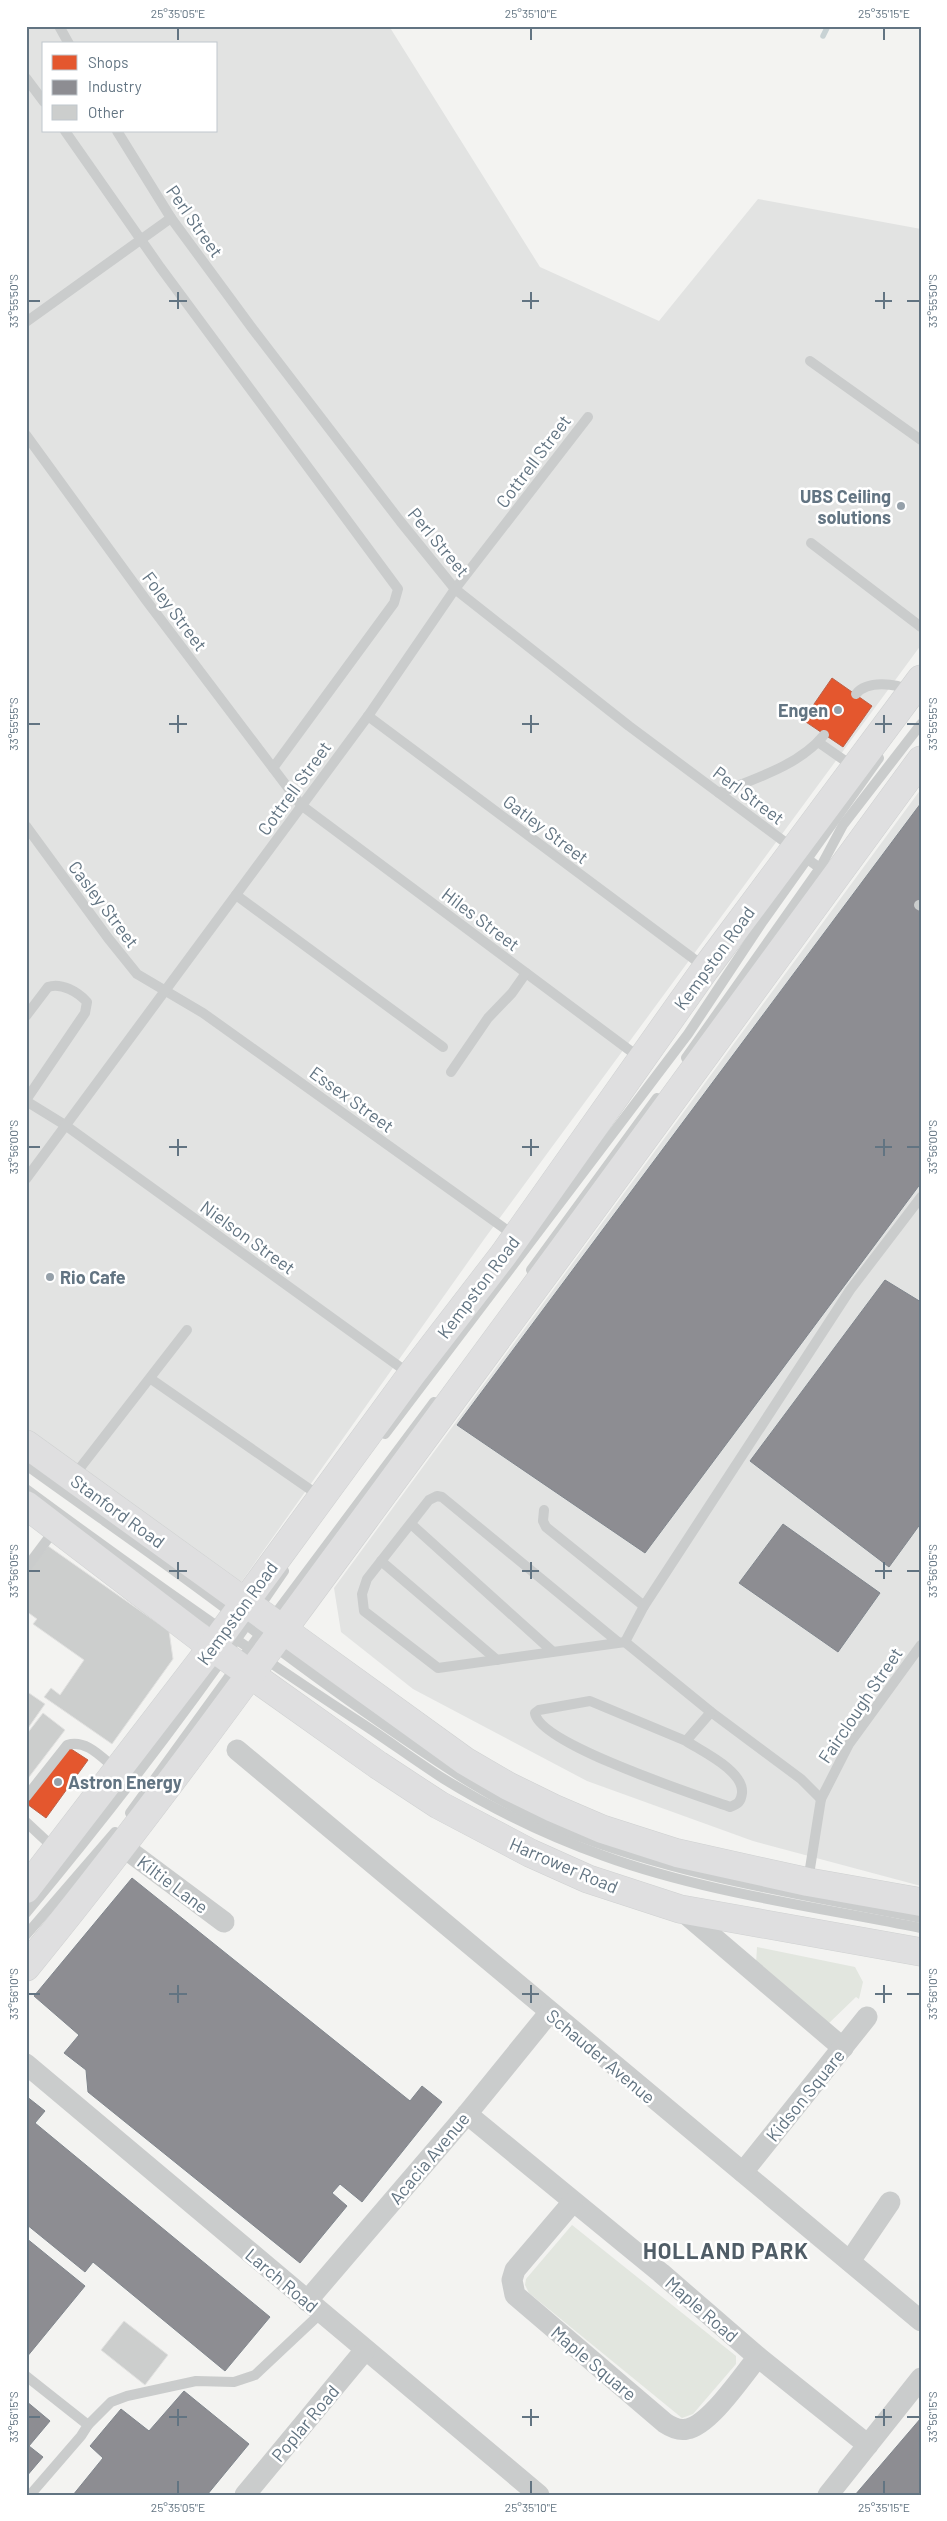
<svg xmlns="http://www.w3.org/2000/svg" width="947" height="2521" viewBox="0 0 947 2521" font-family="Barlow,sans-serif">
	<rect width="100%" height="100%" fill="#f3f3f1"/>
	<g fill="#e2e3e2" fill-rule="evenodd">
		<path d="M26 26H389L540 267 659 321 758 199 921 229V645L485 1238 237 1588 26 1432ZM44 44H216V131H44Z"/>
		<path d="M921 789V1886L753 1841 587 1781 413 1689 341 1632 334 1588Z"/>
	</g>
	<g fill="#e2e6df">
		<path d="M757 1947 855 1967 863 1982 859 1999 856 1997 828 2024 756 1964Z"/>
		<path d="M572 2225 736 2356V2364L693 2414 682 2418 529 2293 525 2285 526 2279Z"/>
	</g>
	<g fill="#e4572e" stroke="#bd6047">
		<path d="M832 678 872 706 843 747 803 720Z"/>
		<path d="M68 1747 88 1760 46 1818 27 1804Z"/>
	</g>
	<g fill="#8d8d92" stroke="#80868d">
		<path d="M921 803V1183L645 1553 457 1425Z"/>
		<path d="M885 1280 921 1302V1523L889 1567 750 1461Z"/>
		<path d="M783 1524 880 1593 838 1652 739 1583Z"/>
		<path d="M132 1878 410 2101 422 2086 442 2102 362 2202 340 2184 332 2193 347 2206 300 2263 88 2092 86 2070 64 2053 79 2035 34 1996Z"/>
		<path d="M26 2096 45 2111 35 2123 270 2317 225 2371 93 2262 85 2272 26 2224Z"/>
		<path d="M26 2238 85 2286 26 2358Z"/>
		<path d="M184 2391 249 2444 207 2495H73L103 2458 90 2446 121 2409 149 2431Z"/>
		<path d="M26 2401 50 2421 29 2446 43 2457 26 2477Z"/>
		<path d="M921 2418V2495H855Z"/>
	</g>
	<g fill="none" stroke-linecap="round" stroke-linejoin="round">
		<path stroke="#c8d2d4" stroke-width="5.5" d="M823 36 828 26"/>
	</g>
	<g fill="#cccecd" stroke="#e2e2e1">
		<path d="M48 1546 169 1631 173 1659 112 1744 44 1697 51 1688 60 1695 84 1660 33 1624 37 1619 26 1611V1574Z"/>
		<path d="M26 1691 45 1704 26 1731Z"/>
		<path d="M43 1713 65 1730 26 1781V1735Z"/>
		<path d="M124 2321 168 2355 145 2385 101 2350Z"/>
	</g>
	<g fill="none" stroke-linecap="round" stroke-linejoin="round">
		<g stroke="#cfd1d1" stroke-width="29">
			<g id="secondary">
				<path d="M26 1444 465 1761 508 1786 553 1808 602 1829 677 1853 808 1882 921 1902"/>
				<path d="M26 1505 212 1647 378 1765 439 1805 530 1853 588 1879 680 1909 921 1952"/>
				<path d="M26 1889 212 1647 411 1375 504 1254 706 968 921 679"/>
				<path d="M26 1967C144 1823 252 1671 363 1521 550 1268 735 1014 921 760"/>
			</g>
		</g>
		<g stroke="#cacccc" stroke-width="10">
			<path d="M59 26 69 44"/>
			<path d="M26 78 44 102"/>
			<path d="M65 131 160 267 398 589 394 603 273 768"/>
			<path d="M117 131 171 218 252 328 400 521 455 589 629 726 825 872"/>
			<path d="M26 322 171 218"/>
			<path d="M810 361 921 440"/>
			<path d="M26 435 146 600 301 805 640 1058"/>
			<path d="M811 543 921 627"/>
			<path d="M856 694C867 680 896 683 910 691"/>
			<path d="M368 716 706 968"/>
			<path d="M818 742 854 767"/>
			<path d="M719 793C754 779 800 765 824 735"/>
			<path d="M26 826 108 938 137 974 203 1013 515 1236"/>
			<path d="M236 895 443 1047"/>
			<path d="M919 905 921 906"/>
			<path d="M26 1016 48 987C61 982 78 992 87 1002L85 1013 26 1100"/>
			<path d="M686 1058 820 868 843 825 921 724"/>
			<path d="M451 1072 488 1018 512 993 526 973"/>
			<path d="M26 1101 65 1125 411 1375"/>
			<path d="M26 1179 368 716 455 589 588 417"/>
			<path d="M531 1270 657 1098"/>
			<path d="M151 1379 321 1497"/>
			<path d="M385 1434 688 1034 763 921 879 758"/>
			<path d="M26 1465C95 1515 166 1563 234 1615 282 1653 332 1689 382 1724 440 1764 498 1804 563 1830 678 1876 800 1894 921 1918"/>
			<path d="M73 1477 187 1330"/>
			<path d="M26 1489C134 1569 243 1646 355 1719 385 1738 414 1760 444 1779 494 1810 548 1836 604 1856 703 1892 817 1907 921 1928"/>
			<path d="M544 1510 543 1521 546 1527 644 1606"/>
			<path d="M411 1524 552 1651"/>
			<path d="M381 1561 497 1660"/>
			<path d="M26 1568 56 1528"/>
			<path d="M618 1642 442 1497 437 1496 429 1500 367 1579 362 1594 364 1611 438 1668 625 1642 711 1712 801 1779 821 1799"/>
			<path d="M625 1642 644 1606 850 1290 921 1197"/>
			<path d="M686 1741C703 1752 744 1771 742 1793 741 1802 738 1804 730 1807 699 1796 539 1744 535 1713L539 1710 590 1701 686 1741 711 1712"/>
			<path d="M26 1797 67 1745C87 1739 102 1758 117 1770"/>
			<path d="M130 1813 249 1649 434 1402"/>
			<path d="M26 1822 55 1849"/>
			<path d="M808 1881 821 1799 849 1744 921 1645"/>
			<path d="M26 1913C118 1803 204 1689 284 1571"/>
			<path d="M26 1935 115 1832"/>
			<path d="M26 2376 88 2425 81 2436 30 2495"/>
			<path d="M88 2425 111 2402 127 2396 196 2381 234 2382 255 2375 321 2313"/>
		</g>
		<g stroke="#cacccc" stroke-width="21">
			<path d="M237 1750 921 2321"/>
			<path d="M122 1846 224 1922"/>
			<path d="M680 1909 843 2048"/>
			<path d="M26 2064 539 2495"/>
			<path d="M467 2114 661 2273 758 2357 868 2445"/>
			<path d="M743 2172 867 2017"/>
			<path d="M572 2203 515 2270 512 2280 515 2295 665 2423C671 2427 679 2431 687 2429 710 2425 742 2376 758 2357"/>
			<path d="M850 2261 890 2202"/>
			<path d="M307 2301 467 2114 549 2013"/>
			<path d="M245 2495 365 2350"/>
			<path d="M828 2495 921 2378"/>
		</g>
		<use href="#secondary" stroke="#dfdfe0" stroke-width="28"/>
	</g>
	<path fill="none" stroke="#627482" stroke-width="2" d="M178 28V40M531 28V40M884 28V40M178 292V309M531 292V309M884 292V309M28 301H40M169 301H187M522 301H539M875 301H892M907 301H920M178 715V733M531 715V733M884 715V733M28 724H40M169 724H187M522 724H539M875 724H892M907 724H920M178 1139V1156M531 1139V1156M884 1139V1156M28 1147H40M169 1147H187M522 1147H539M875 1147H892M907 1147H920M178 1562V1579M531 1562V1579M884 1562V1579M28 1571H40M169 1571H187M522 1571H539M875 1571H892M907 1571H920M178 1985V2003M531 1985V2003M884 1985V2003M28 1994H40M169 1994H187M522 1994H539M875 1994H892M907 1994H920M178 2409V2426M531 2409V2426M884 2409V2426M28 2417H40M169 2417H187M522 2417H539M875 2417H892M907 2417H920M178 2481V2494M531 2481V2494M884 2481V2494"/>
	<g fill="#95a0a9" stroke="#fff" stroke-width="2">
		<circle cx="901" cy="506" r="5"/>
		<circle cx="838" cy="710" r="5"/>
		<circle cx="50" cy="1277" r="5"/>
		<circle cx="58" cy="1782" r="5"/>
	</g>
	<g text-anchor="middle" dominant-baseline="central" stroke-width="5" stroke-linejoin="round" paint-order="stroke">
		<g font-size="18" fill="#627482" stroke="#fff">
			<text transform="translate(195 221) rotate(55)">Perl Street</text>
			<text transform="translate(533 461) rotate(-53)">Cottrell Street</text>
			<text transform="translate(439 542) rotate(50)">Perl Street</text>
			<text transform="translate(175 611) rotate(53)">Foley Street</text>
			<text transform="translate(294 788) rotate(-54)">Cottrell Street</text>
			<text transform="translate(749 795) rotate(37)">Perl Street</text>
			<text transform="translate(546 829) rotate(37)">Gatley Street</text>
			<text transform="translate(104 904) rotate(53)">Casley Street</text>
			<text transform="translate(481 919) rotate(37)">Hiles Street</text>
			<text transform="translate(714 958) rotate(-54)">Kempston Road</text>
			<text transform="translate(352 1099) rotate(36)">Essex Street</text>
			<text transform="translate(248 1237) rotate(36)">Nielson Street</text>
			<text transform="translate(478 1287) rotate(-53)">Kempston Road</text>
			<text transform="translate(118 1511) rotate(36)">Stanford Road</text>
			<text transform="translate(237 1613) rotate(-54)">Kempston Road</text>
			<text transform="translate(860 1705) rotate(-56)">Fairclough Street</text>
			<text transform="translate(564 1865) rotate(23)">Harrower Road</text>
			<text transform="translate(173 1884) rotate(37)">Kiltie Lane</text>
			<text transform="translate(601 2056) rotate(40)">Schauder Avenue</text>
			<text transform="translate(805 2095) rotate(-51)">Kidson Square</text>
			<text transform="translate(429 2158) rotate(-50)">Acacia Avenue</text>
			<text transform="translate(282 2280) rotate(40)">Larch Road</text>
			<text transform="translate(702 2309) rotate(41)">Maple Road</text>
			<text transform="translate(594 2363) rotate(40)">Maple Square</text>
			<text transform="translate(305 2423) rotate(-50)">Poplar Road</text>
		</g>
		<g font-size="18" font-weight="bold" fill="#627482" stroke="#fff" text-anchor="end">
			<text x="891" y="496">UBS Ceiling<tspan x="891" dy="21">solutions</tspan></text>
			<text x="828" y="710">Engen</text>
			<text x="60" y="1277" text-anchor="start">Rio Cafe</text>
			<text x="68" y="1782" text-anchor="start">Astron Energy</text>
		</g>
		<g font-size="22" font-weight="bold" letter-spacing="1" fill="#505d67" stroke="#fff">
			<text x="726" y="2250">HOLLAND PARK</text>
		</g>
	</g>
	<rect width="947" height="2521" fill="none" stroke="#ffffff" stroke-width="55"/>
	<rect x="42" y="42" width="175" height="90" fill="#ffffff" stroke="#c0c7cd"/>
	<rect x="52" y="55" width="25" height="15" fill="#e4572e" stroke="#c0c7cd"/>
	<text x="88" y="68" font-size="15" fill="#627482">Shops</text>
	<rect x="52" y="80" width="25" height="15" fill="#8d8d92" stroke="#c0c7cd"/>
	<text x="88" y="92" font-size="15" fill="#627482">Industry</text>
	<rect x="52" y="105" width="25" height="15" fill="#cccecd" stroke="#c0c7cd"/>
	<text x="88" y="118" font-size="15" fill="#627482">Other</text>
	<rect x="28" y="28" width="892" height="2466" fill="none" stroke="#627482" stroke-width="2"/>
	<g font-size="12" text-anchor="middle" fill="#627482">
		<text x="178" y="18">25°35'05"E</text>
		<text x="531" y="18">25°35'10"E</text>
		<text x="884" y="18">25°35'15"E</text>
		<text transform="translate(14 301) rotate(-90)" y="4">33°55'50"S</text>
		<text transform="translate(933 301) rotate(-90)" y="4">33°55'50"S</text>
		<text transform="translate(14 724) rotate(-90)" y="4">33°55'55"S</text>
		<text transform="translate(933 724) rotate(-90)" y="4">33°55'55"S</text>
		<text transform="translate(14 1147) rotate(-90)" y="4">33°56'00"S</text>
		<text transform="translate(933 1147) rotate(-90)" y="4">33°56'00"S</text>
		<text transform="translate(14 1571) rotate(-90)" y="4">33°56'05"S</text>
		<text transform="translate(933 1571) rotate(-90)" y="4">33°56'05"S</text>
		<text transform="translate(14 1994) rotate(-90)" y="4">33°56'10"S</text>
		<text transform="translate(933 1994) rotate(-90)" y="4">33°56'10"S</text>
		<text transform="translate(14 2417) rotate(-90)" y="4">33°56'15"S</text>
		<text transform="translate(933 2417) rotate(-90)" y="4">33°56'15"S</text>
		<text x="178" y="2512">25°35'05"E</text>
		<text x="531" y="2512">25°35'10"E</text>
		<text x="884" y="2512">25°35'15"E</text>
	</g>
</svg>
